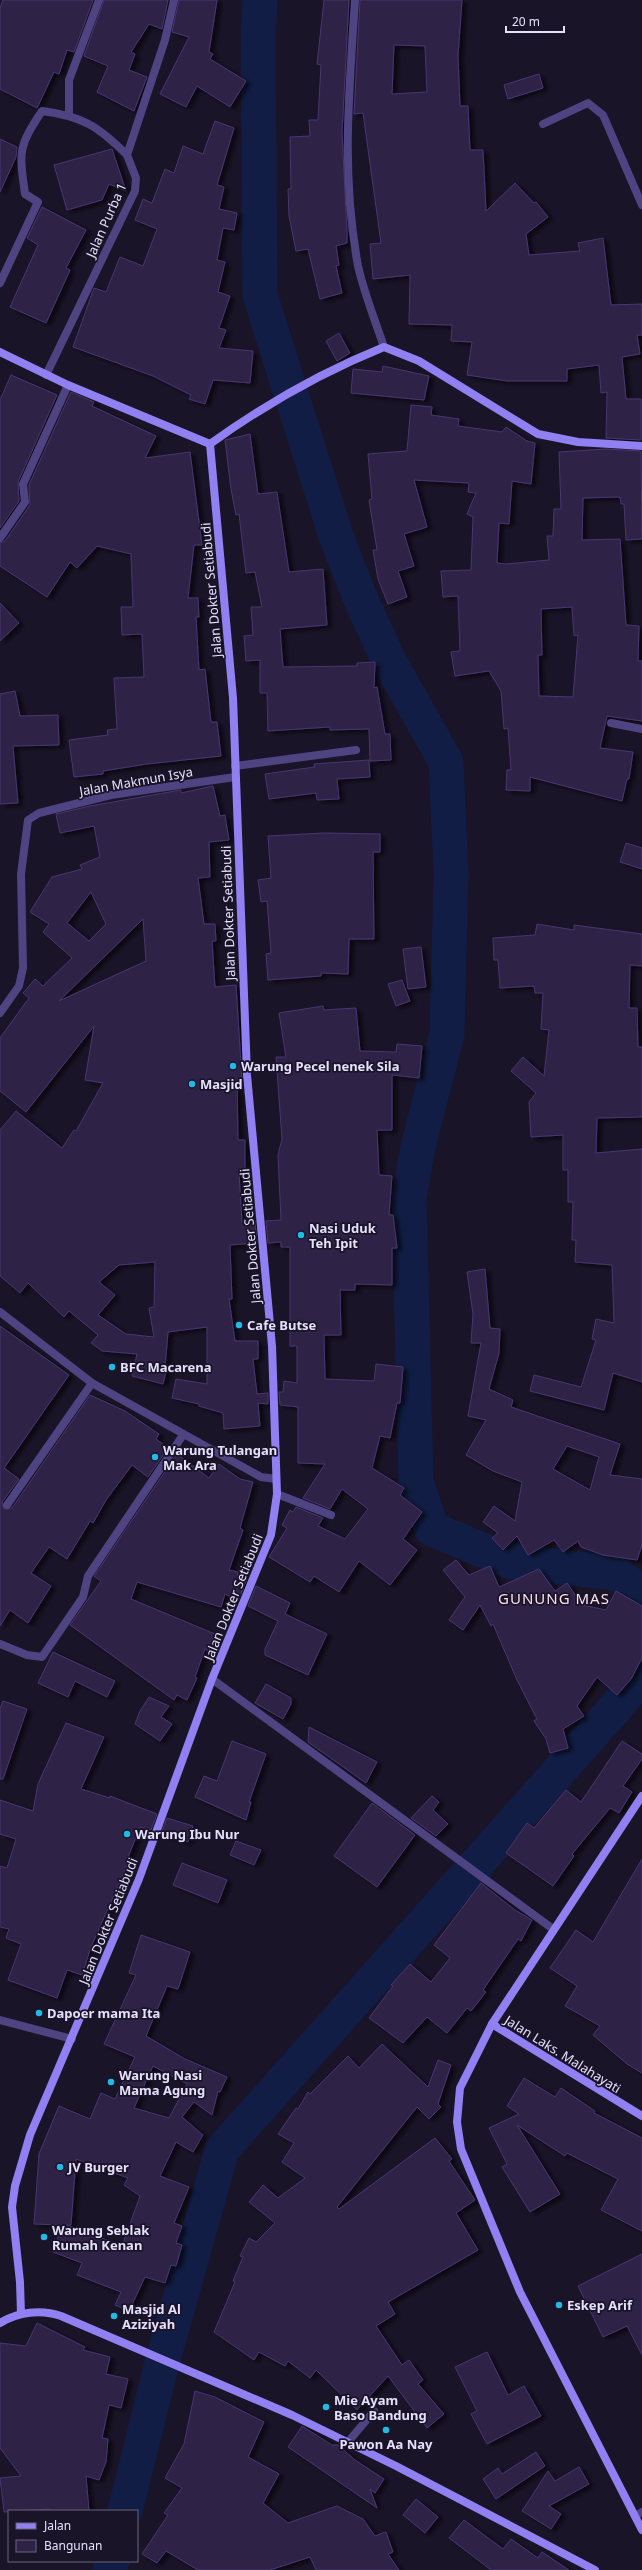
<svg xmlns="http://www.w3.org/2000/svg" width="642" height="2570" viewBox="0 0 642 2570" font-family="'Noto Sans',sans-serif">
	<defs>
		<filter id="shadow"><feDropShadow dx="4.5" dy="2.5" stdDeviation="2" flood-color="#0009"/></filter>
	</defs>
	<rect width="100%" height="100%" fill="#1a1428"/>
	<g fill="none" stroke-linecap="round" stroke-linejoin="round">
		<g stroke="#111d44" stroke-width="35">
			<path d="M260 0 258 34 260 295 336 536 359 595 388 659 446 762 451 874 447 1034 418 1147 409 1198 416 1481 432 1529 509 1561 615 1573 642 1592"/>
			<path d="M125 2511 162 2363 222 2150 642 1678"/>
			<path d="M110 2570 112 2561"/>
		</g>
	</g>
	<g fill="#2e2247" stroke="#493671" fill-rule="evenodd" filter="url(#shadow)">
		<path d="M3 0H93L74 52 67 50 59 74 54 72 37 108 0 89V8Z"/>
		<path d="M104 0H168L162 29 149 24 131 52 135 54 129 70 147 77 134 111 97 92 108 66 84 56Z"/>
		<path d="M179 0H217L209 52 213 54 210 59 246 81 230 107 197 86 186 107 160 94 189 37 172 32Z"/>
		<path d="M324 0H349L342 133 347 232V243L336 246 339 265 336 266 342 293 320 299 308 249 296 251 289 216 288 189H291L290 137 310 136 309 120H318L321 65 317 64Z"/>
		<path d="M360 0H462L458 56 460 106H468L470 150H483L486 211 515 183 534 203 536 202 548 217 526 234 529 255 580 251 578 243 603 238 611 305 642 304V335H637L640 354 622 357 626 399H641V440L606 438 607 392 601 393 599 365 567 369V381H507L467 375 472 342 451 341 452 325 409 324 410 275 373 279 370 244 381 243 363 113 354 114ZM394 45 425 46 427 92 392 94Z"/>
		<path d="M539 74 543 88 508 99 504 85Z"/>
		<path d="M215 121 234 128 217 185 224 187 219 209 237 213 234 230 223 228 217 260 225 262 218 292 230 296 219 328 226 330 219 348 253 351 250 383 213 380 205 404 189 399 191 395 153 376 73 347 94 288 106 292 120 257 143 266 157 229 135 220 143 199 152 203 165 169 174 173 183 146 203 154Z"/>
		<path d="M0 139 17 147 16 157 0 192Z"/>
		<path d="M112 149 126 191 109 184 102 200 67 210 54 165Z"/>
		<path d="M42 207 86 230 66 268 70 270 46 323 10 307 38 245 27 238Z"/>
		<path d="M339 333 350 353 337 361 326 341Z"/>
		<path d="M383 366 429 376 424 400 351 393 353 369 382 372Z"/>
		<path d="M11 375 57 395 18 482 19 501 0 528V400Z"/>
		<path d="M71 392 94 402 92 406 156 436 145 458 190 452 202 545H194L188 598H198L199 617H196L199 670 205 669 211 722H217L221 756 147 764 103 771V774L74 777 69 740 108 735 107 730 117 729 114 678 144 677 142 634 122 635 121 607H133L131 554 97 546 77 568 70 562 47 597 0 566V543L5 541 30 505 29 485Z"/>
		<path d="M411 405 432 407 431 415 459 419 458 426 502 432 506 427 527 441 535 443 531 484 512 481 509 524 499 523 497 563 506 564 549 560 547 536H553L554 509H561L559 452 606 449 641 451 642 539 626 540 624 504H621L620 497 583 498 582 540 620 539 626 625 639 626 638 661H642V721L607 716 600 748 633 752 629 779H627L622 801 530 777V791L506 790 507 770H511L508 728 504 729 501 691 489 671 455 676 451 652 460 651 458 596 443 597 441 571 471 570 473 517 467 514 476 493 468 492 469 483 414 480 427 527 404 534 414 566 398 571 407 597 388 604 378 579 373 550H377L369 500 372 499 368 454 407 451ZM572 607 574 636 578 635 573 697 539 696 538 655H542L541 609Z"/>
		<path d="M250 434 258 494 277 492 289 572 323 569 327 625 280 629 283 667 357 666V663L375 662 374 688 377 687 385 734H390L391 760 370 761 369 729 330 730V727L268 731 267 693H260V660L246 661 244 636 253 635 251 607H262L255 572 246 573 239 514 236 515 231 489 225 440Z"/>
		<path d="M0 603 19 623 0 641Z"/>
		<path d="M15 691 20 716 58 715 59 745 13 746 18 803 0 804V694Z"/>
		<path d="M369 760 370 777 337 779 339 799 317 800 316 793 269 799 265 774 315 767 314 764Z"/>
		<path d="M213 786 220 816 225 815 229 840 209 842 210 877 198 878 204 924H215L216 941H212L215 987 236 985 242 1080H237L238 1140H245V1173H239L242 1222 255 1221 257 1243 230 1245 232 1299H229L235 1341H258V1359H253L257 1394 268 1393V1404L258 1403 260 1426 224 1429 223 1413 199 1406V1404L172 1398 176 1379 207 1384V1327L168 1332 165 1368H167L163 1384 132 1376 137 1354 102 1351 91 1343 98 1335 69 1311 64 1317 28 1283 20 1293 0 1276V1130L16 1111 62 1148 74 1130 76 1131 103 1083 85 1080 94 1026 26 1112 0 1091V1038L29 998 23 993 35 979 43 986 72 958 43 932 49 924 30 912 52 877 82 869 80 865 100 857 94 826 60 833 56 814 90 806 181 790V793ZM91 892 106 924 89 941 67 923ZM143 919 146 961 59 1001ZM155 1262 154 1307 149 1308 154 1337 126 1334 98 1315 115 1295 99 1282 119 1265Z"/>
		<path d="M324 833 380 834V852H373L374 939H349L348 974 321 973V976L268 980 266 954 271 953 267 901 261 902 258 880 271 878 268 836Z"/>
		<path d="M626 843 642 848V869L620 862Z"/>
		<path d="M537 924 574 930V925L642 934V966L630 965 629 1008H637L638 1047H642V1117L597 1118 596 1153 642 1149V1382L613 1373 604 1410 530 1391 534 1375 581 1387 596 1340 592 1339 596 1319 614 1323 612 1265 575 1262 576 1240H572L573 1202H568V1170H563V1135L531 1137 529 1102 536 1093 511 1071 523 1057 544 1076 549 1030 541 1029 543 993H535L534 986 500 988 498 960H494L493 938 535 935Z"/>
		<path d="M421 947 426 987 408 989 403 949Z"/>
		<path d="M402 980 410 1001 396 1006 388 984Z"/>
		<path d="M323 1006 324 1010 356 1008 360 1051 396 1052 397 1044 422 1046 419 1078 392 1075V1130H377L379 1175 392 1176 389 1215H393L397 1248H392V1285L355 1284V1290H340L341 1335H324L325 1379 374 1381 376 1364 403 1367 400 1403H397L390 1438 380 1436 372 1468 404 1488 400 1495 422 1512 403 1539 417 1550 390 1585 359 1561 339 1592 314 1576 310 1582 269 1557 287 1528 282 1525 290 1510 293 1512 296 1507 323 1518 318 1526 345 1539 368 1509 342 1489 330 1509 303 1498 325 1464 298 1463V1407L280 1405 279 1392H283L284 1381 297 1383V1346H290V1247H281V1242L268 1243 266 1221 281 1220 278 1155 282 1139 276 1057H286L279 1013Z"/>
		<path d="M485 1269 490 1328 500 1329 499 1353 489 1389 513 1400 511 1407 620 1444 610 1475 642 1479V1545L637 1560 603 1555 581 1547 578 1541 563 1552 554 1540 528 1555 517 1536 503 1550 492 1538 498 1533 483 1522 494 1506 515 1521 522 1482 493 1471 466 1455 486 1420 468 1416 481 1343H471L473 1314 467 1272ZM567 1446 599 1457 590 1490 553 1469Z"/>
		<path d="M0 1326 69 1375 4 1468 19 1479 2 1502 4 1509 12 1508 90 1395 125 1411 159 1434 156 1439 168 1448 148 1477 132 1465 106 1500 93 1523 90 1521 67 1559 49 1547 31 1573 51 1586 28 1623 10 1610 0 1626Z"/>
		<path d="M177 1454 209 1478 219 1464 240 1479 253 1482 240 1528 243 1530 229 1570 238 1572 237 1576 246 1581 238 1601 225 1594 221 1607 137 1582 131 1599 215 1634 208 1651 205 1649 195 1677 197 1678 187 1700 177 1695 174 1700 70 1625 101 1581 94 1576Z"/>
		<path d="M456 1560 469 1575 490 1566 499 1587 539 1569 555 1591 567 1583 582 1605 606 1610 616 1591 642 1606V1658L631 1679 617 1695 597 1677 577 1706 584 1716 563 1729 568 1748 550 1753 546 1739 534 1721 537 1719 517 1680 493 1624 491 1626 480 1605 463 1630 449 1620 465 1597 443 1570Z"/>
		<path d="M256 1586 290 1603 285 1614 327 1634 308 1675 265 1655V1649L278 1621 248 1606Z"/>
		<path d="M53 1652 115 1681 107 1697 75 1681 68 1697 38 1683Z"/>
		<path d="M266 1684 291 1698V1704L283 1719 255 1703Z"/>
		<path d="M149 1697 169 1706 161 1717 172 1724 160 1741 135 1724 140 1711Z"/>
		<path d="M3 1701 27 1709 3 1779H0V1709Z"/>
		<path d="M66 1723 104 1737 81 1789 110 1798V1796L157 1814 151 1830 140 1827 127 1860 129 1861 91 1947 82 1975 67 1970 57 1998 8 1980 21 1944 6 1938 9 1929 0 1927V1866L7 1868 16 1839 0 1834V1800L33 1811 38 1784Z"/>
		<path d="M309 1727 377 1762 366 1783 308 1742Z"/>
		<path d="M232 1741 266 1754 249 1802H251L246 1820 195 1797 204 1776 217 1781Z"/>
		<path d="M622 1741 642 1754V1759L623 1786 632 1792 619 1813 610 1808 572 1854 574 1856 553 1886 506 1853 527 1823 534 1828 566 1790 581 1802Z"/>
		<path d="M432 1796 439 1802 433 1810 448 1824 436 1836 411 1818Z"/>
		<path d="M372 1803 415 1835 377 1887 334 1856Z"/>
		<path d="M167 1818 193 1826 188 1842 161 1834Z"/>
		<path d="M236 1841 261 1850 254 1865 230 1855Z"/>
		<path d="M642 1859V2073L627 2064 593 2035 600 2026 565 2006 577 1986 550 1968 576 1930 593 1942Z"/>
		<path d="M182 1863 227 1880 218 1903 173 1885Z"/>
		<path d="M481 1883 515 1910 532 1920 521 1941 518 1939 483 1990 486 1992 471 2011 467 2008 447 2033 427 2017 403 2043 369 2018 393 1986 391 1985 410 1964 431 1982 450 1958 434 1945Z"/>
		<path d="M141 1935 190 1952 178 1989 167 1986 146 2036 185 2059 227 2077 220 2092 218 2091 212 2115 194 2102 182 2117 203 2135 193 2152 176 2142 160 2176 189 2187 174 2223 182 2226 176 2243 182 2245 176 2266 171 2265 165 2283 145 2277 129 2311 115 2305 121 2292 77 2275 82 2263 53 2252 62 2225 34 2224 39 2154 59 2106 90 2119 101 2093 115 2099 135 2057 104 2044 136 1975 129 1973ZM153 2066 187 2084 169 2118 134 2108ZM76 2159 128 2178 124 2185 140 2196 122 2246 67 2225H71Z"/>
		<path d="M382 2044 428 2087 438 2060 451 2065 438 2104 441 2107 429 2119 417 2107 337 2207 339 2209 435 2138 452 2159 449 2161 475 2200 456 2213 478 2250 388 2302 395 2314 376 2326 402 2365 409 2360 423 2380 418 2384 444 2414 427 2428 388 2376 357 2410 316 2370 310 2378 288 2361 285 2366 259 2352 254 2360 214 2332 235 2282 233 2281 243 2257 240 2256 249 2238 256 2242 275 2223 249 2202 263 2185 278 2198 305 2178 282 2162 294 2143 278 2134 296 2108 298 2109 308 2092 310 2094 348 2056 359 2068Z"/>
		<path d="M524 2078 555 2097 561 2088 595 2111 594 2113 642 2138V2231L601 2210 618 2179 567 2153 565 2156 517 2125 560 2194 530 2212 502 2167 507 2164 489 2128 519 2114 507 2106Z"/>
		<path d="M642 2254V2355L627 2326 603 2337 578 2286Z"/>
		<path d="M37 2323 85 2347 83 2350 110 2357 106 2374 128 2379 121 2408 109 2405 102 2438 108 2439 106 2462 99 2480 86 2476 89 2511H50V2509L4 2512 0 2478 21 2476 0 2448V2343L26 2346Z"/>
		<path d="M487 2352 508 2395 524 2386 541 2416 487 2444 471 2414 477 2411 455 2367Z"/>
		<path d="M195 2391 215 2397 264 2422 248 2457 279 2474 263 2503 288 2523 337 2506 363 2519 375 2536 386 2532 393 2552 388 2554 399 2570H316L310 2557 270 2570H198L166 2551 157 2563 142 2554 168 2515 164 2513 182 2488 165 2478 184 2444Z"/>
		<path d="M302 2426 332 2445H338L355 2460 384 2479 375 2493 370 2489 377 2508 288 2447Z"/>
		<path d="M536 2452 545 2466 496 2499 483 2479 498 2468 502 2474Z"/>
		<path d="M579 2467 589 2484 549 2506 561 2514 551 2529 522 2511 548 2471 555 2481Z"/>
		<path d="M416 2499 438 2517 425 2533 403 2515Z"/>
		<path d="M464 2520 503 2549 511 2539 538 2558 542 2552 569 2570H491L449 2538Z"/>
	</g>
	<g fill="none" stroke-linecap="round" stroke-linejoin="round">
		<g stroke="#4e4482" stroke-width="8">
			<path d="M355 0C349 93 341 173 358 266 364 293 375 320 384 347"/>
			<path d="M69 114V80L99 0"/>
			<path d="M543 124 588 103 603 115 642 205"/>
			<path d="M0 283 38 202 25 194C19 151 18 147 42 111 82 116 98 126 127 155"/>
			<path d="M46 375 135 191 136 178 127 155 165 40 174 0"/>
			<path d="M0 538 25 502 23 484 68 385"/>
			<path d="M611 723 642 729"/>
			<path d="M235 766 356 750"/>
			<path d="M0 1013 19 986 23 968 21 874 28 820 39 813 111 795 235 777"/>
			<path d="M0 1312 92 1383 261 1477 276 1479"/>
			<path d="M277 1494 331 1515"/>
			<path d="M7 1505 92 1383"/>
			<path d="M0 1644 27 1655 42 1657 83 1597 88 1576 183 1435"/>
			<path d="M212 1679 553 1929"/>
			<path d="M0 2020 72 2039"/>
			<path d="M348 2442 374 2411"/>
			<path d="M635 2516 642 2512"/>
		</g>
		<g stroke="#9180f1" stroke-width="8">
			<path d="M0 352 68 385 210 444"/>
			<path d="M210 444C264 405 322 372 384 347L419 361 538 434 578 442 642 446"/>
			<path d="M642 1796 492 2024 460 2088 457 2122 461 2149 520 2292 642 2530"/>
			<path d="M492 2024 642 2116"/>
			<path d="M21 2314 20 2282 12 2207 15 2186 30 2135 139 1879 212 1679 271 1535 277 1494 272 1346 247 1075 233 698 210 444"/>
			<path d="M0 2323C18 2312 41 2309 61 2316L292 2415 396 2466 595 2570"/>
		</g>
	</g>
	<g fill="#20bae6" stroke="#1a1428" stroke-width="1.5">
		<circle cx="233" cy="1066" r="4"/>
		<circle cx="192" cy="1084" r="4"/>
		<circle cx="301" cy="1235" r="4"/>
		<circle cx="239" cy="1325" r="4"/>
		<circle cx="112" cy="1367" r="4"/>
		<circle cx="155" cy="1457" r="4"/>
		<circle cx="127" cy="1834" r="4"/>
		<circle cx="39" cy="2013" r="4"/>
		<circle cx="111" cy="2082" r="4"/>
		<circle cx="60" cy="2167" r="4"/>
		<circle cx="44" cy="2237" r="4"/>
		<circle cx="559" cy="2305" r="4"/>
		<circle cx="114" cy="2316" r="4"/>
		<circle cx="326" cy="2407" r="4"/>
		<circle cx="386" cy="2430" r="4"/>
	</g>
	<g text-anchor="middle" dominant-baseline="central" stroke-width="3.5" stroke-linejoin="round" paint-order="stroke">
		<g font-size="13" fill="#e5dffb" stroke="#1a1428">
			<text transform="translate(106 220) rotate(-66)">Jalan Purba 1</text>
			<text transform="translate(211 590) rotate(-95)">Jalan Dokter Setiabudi</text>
			<text transform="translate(136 781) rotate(-10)">Jalan Makmun Isya</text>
			<text transform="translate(228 913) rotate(-92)">Jalan Dokter Setiabudi</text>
			<text transform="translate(250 1236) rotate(-95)">Jalan Dokter Setiabudi</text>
			<text transform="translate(233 1597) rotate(-68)">Jalan Dokter Setiabudi</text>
			<text transform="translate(108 1921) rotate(-68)">Jalan Dokter Setiabudi</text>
			<text transform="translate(563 2054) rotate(32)">Jalan Laks. Malahayati</text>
		</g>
		<g font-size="13" font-weight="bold" fill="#e5dffb" stroke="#1a1428" text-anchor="start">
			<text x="241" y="1066">Warung Pecel nenek Sila</text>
			<text x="200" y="1084">Masjid</text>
			<text x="309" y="1228">Nasi Uduk<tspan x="309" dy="15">Teh Ipit</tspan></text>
			<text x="247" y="1325">Cafe Butse</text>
			<text x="120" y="1367">BFC Macarena</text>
			<text x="163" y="1450">Warung Tulangan<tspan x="163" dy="15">Mak Ara</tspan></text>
			<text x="135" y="1834">Warung Ibu Nur</text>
			<text x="47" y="2013">Dapoer mama Ita</text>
			<text x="119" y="2075">Warung Nasi<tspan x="119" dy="15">Mama Agung</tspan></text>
			<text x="68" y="2167">JV Burger</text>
			<text x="52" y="2230">Warung Seblak<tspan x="52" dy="15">Rumah Kenan</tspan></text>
			<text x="567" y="2305">Eskep Arif</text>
			<text x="122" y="2309">Masjid Al<tspan x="122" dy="15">Aziziyah</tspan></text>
			<text x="334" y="2400">Mie Ayam<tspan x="334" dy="15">Baso Bandung</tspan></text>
			<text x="386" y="2444" text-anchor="middle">Pawon Aa Nay</text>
		</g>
		<g font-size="15" letter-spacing="1" fill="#fce0ee" stroke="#1a1428">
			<text x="554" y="1598">GUNUNG MAS</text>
		</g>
	</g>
	<rect x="8" y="2510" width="130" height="52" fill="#1a1428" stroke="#6b657c"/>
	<rect x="16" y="2523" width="20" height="6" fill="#9180f1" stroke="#6b657c"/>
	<text x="44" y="2530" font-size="12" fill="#e5dffb">Jalan</text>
	<rect x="16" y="2540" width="20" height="12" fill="#2e2247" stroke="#6b657c"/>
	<text x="44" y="2550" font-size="12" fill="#e5dffb">Bangunan</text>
	<path d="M506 26v6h58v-6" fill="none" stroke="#e5dffb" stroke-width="2"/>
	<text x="512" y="26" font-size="12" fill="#e5dffb" stroke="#1a1428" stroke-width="3" paint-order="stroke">20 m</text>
</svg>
